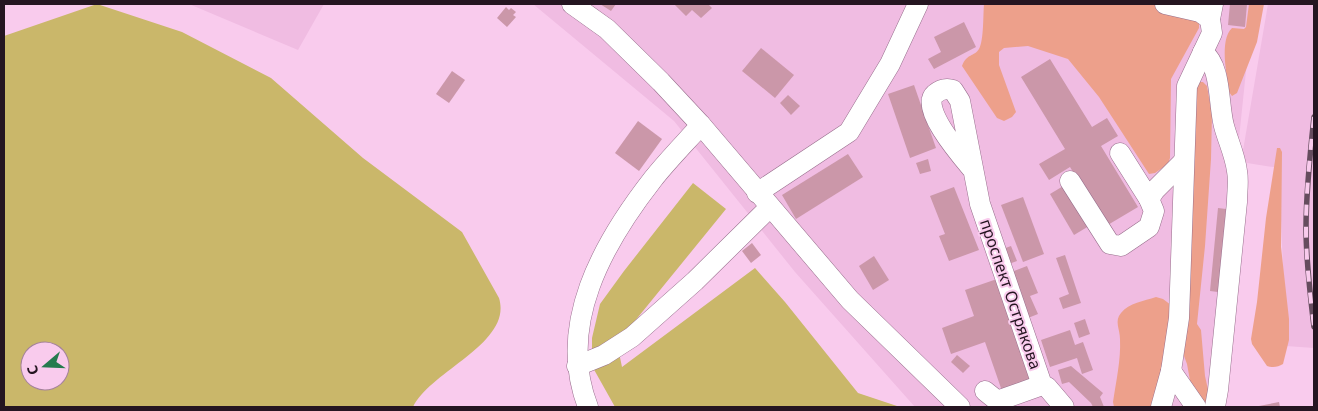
<svg xmlns="http://www.w3.org/2000/svg" width="1318" height="411" viewBox="0 0 1318 411" font-family="'Noto Sans',sans-serif">
	<rect width="100%" height="100%" fill="#f9cbed"/>
	<g fill="#f0bce2">
		<path d="M189 4H324L298 50Z"/>
		<path d="M533 4H1253L1211 407H915L795 272 674 121Z"/>
		<path d="M1268 4H1314V348L1286 346 1279 168 1241 162Z"/>
	</g>
	<g fill="#eda08b">
		<path d="M984 4H1148L1181 9 1199 20V28L1171 79 1170 158 1168 164 1155 173 1149 174 1099 97 1068 59 1028 46 1004 48 999 52V65L1016 112 1012 117 1004 121 997 118 962 66C967 53 974 57 979 49 984 40 983 15 984 4Z"/>
		<path d="M1249 4H1264L1257 42 1237 93 1232 96 1229 92C1227 75 1219 40 1232 28L1244 29 1246 27Z"/>
		<path d="M1199 82H1203L1207 86 1212 114 1211 159 1205 246 1197 324 1201 330 1205 376 1209 394 1206 404 1202 405 1191 386 1187 364 1181 348 1189 264 1194 178 1191 99Z"/>
		<path d="M1277 148H1280L1282 152 1281 247 1289 319V340L1283 364C1278 367 1273 368 1267 366L1252 344 1251 339 1257 302 1266 218Z"/>
		<path d="M1156 297 1163 299 1171 305 1172 313 1155 407H1114L1113 402C1116 381 1121 360 1120 339 1120 329 1114 321 1121 313 1129 303 1144 301 1156 297Z"/>
	</g>
	<g fill="#cab76a" fill-rule="evenodd">
		<path d="M97 4 182 32 271 78 363 158 462 232 499 298C513 343 430 371 413 407H4V36ZM30 351H60V381H30Z"/>
		<path d="M693 183 726 209 617 343 622 367 755 268 785 302 858 393 900 407H615L592 366V338L600 304 624 271Z"/>
	</g>
	<g fill="#cb97a9">
		<path d="M600 4H616L611 11Z"/>
		<path d="M674 4H708L712 8 701 18 692 10 686 16Z"/>
		<path d="M1230 4H1247L1245 27 1228 25Z"/>
		<path d="M506 7 509 10 511 8 516 12 513 15 516 17 507 27 497 18Z"/>
		<path d="M964 22 976 47 934 69 928 59 941 52 934 37Z"/>
		<path d="M761 48 794 75 775 98 742 71Z"/>
		<path d="M1050 59 1092 127 1107 118 1118 136 1101 146 1138 207 1106 226 1070 167 1049 180 1039 164 1065 149 1021 77Z"/>
		<path d="M452 71 465 80 449 103 436 94Z"/>
		<path d="M914 85 936 148 910 158 888 94Z"/>
		<path d="M788 95 800 106 791 115 780 103Z"/>
		<path d="M638 121 662 139 639 171 615 153Z"/>
		<path d="M848 154 863 177 796 219 782 195Z"/>
		<path d="M928 159 931 171 920 174 916 163Z"/>
		<path d="M1065 185 1089 226 1074 235 1050 194Z"/>
		<path d="M954 187 979 250 949 261 939 236 945 234 930 196Z"/>
		<path d="M1023 197 1044 254 1023 262 1001 205Z"/>
		<path d="M1218 208 1226 209 1218 292 1210 291Z"/>
		<path d="M752 243 761 255 751 263 742 251Z"/>
		<path d="M1011 246 1017 261 1006 265 1000 250Z"/>
		<path d="M1065 255 1081 303 1063 309 1059 298 1069 294 1056 258Z"/>
		<path d="M874 256 889 280 873 290 859 266Z"/>
		<path d="M1027 266 1038 293 1030 296 1038 314 1028 318 1011 272Z"/>
		<path d="M997 279 1033 380 1002 391 985 342 951 354 942 328 974 316 965 290Z"/>
		<path d="M1085 319 1090 334 1079 338 1074 323Z"/>
		<path d="M1070 330 1075 345 1083 342 1093 370 1082 374 1077 358 1050 367 1041 340Z"/>
		<path d="M957 355 970 366 963 373 951 362Z"/>
		<path d="M1071 366 1103 393 1100 397 1104 407H1093L1091 403 1069 382 1062 384 1058 370Z"/>
		<path d="M1279 402 1280 407H1259V406Z"/>
	</g>
	<g fill="none" stroke-linecap="round" stroke-linejoin="round">
		<g stroke="#976e8c" stroke-width="21">
			<g id="minor">
				<path d="M572 4 607 29 661 82 701 125 850 300 960 407"/>
				<path d="M1165 4 1200 12 1210 19"/>
				<path d="M1203 52C1222 67 1218 104 1224 126 1228 141 1235 155 1237 171 1239 181 1237 192 1237 202L1218 390 1215 407"/>
				<path d="M1120 153 1149 199 1155 190 1184 161"/>
				<path d="M973 170C963 158 919 108 935 94 941 89 947 88 953 90L960 101 980 204 1042 385 1047 387 1064 407"/>
				<path d="M1070 181 1110 244 1121 246 1149 227 1154 211 1149 199"/>
				<path d="M757 193 849 132 890 64 918 4"/>
				<path d="M577 366 604 355 632 337 695 281 770 207"/>
				<path d="M1171 371 1196 407"/>
				<path d="M985 391 995 399 1000 400 1042 385"/>
				<path d="M588 407C556 325 603 243 653 179 668 160 685 143 701 125"/>
				<path d="M1161 407 1171 371 1179 318 1187 86 1212 33 1210 19 1213 4"/>
			</g>
		</g>
		<use href="#minor" stroke="#fff" stroke-width="20"/>
		<g stroke="#654c5e" stroke-width="5.5">
			<path id="rail" d="M1314 117C1310 154 1306 191 1306 228 1306 261 1310 294 1314 327"/>
		</g>
		<use href="#rail" stroke="#f9cbed" stroke-width="4" stroke-dasharray="11" stroke-linecap="butt"/>
	</g>
	<g text-anchor="middle" dominant-baseline="central" stroke-width="4" stroke-linejoin="round" paint-order="stroke">
		<g font-size="16" fill="#251521" stroke="#f9cbed">
			<text transform="translate(1011 294) rotate(71)">проспект Острякова</text>
		</g>
	</g>
	<rect width="1318" height="411" fill="none" stroke="#251521" stroke-width="10"/>
	<g transform="translate(45 366) rotate(251)"><circle r="24" fill="#f9cbed" stroke="#a4829b"/>
	<path d="M0-4L9 19L0 12L-9 19Z" fill="#257b4e"/>
	<text y="-8" font-size="14" font-weight="bold" text-anchor="middle" fill="#251521">С</text>
	</g>
</svg>
